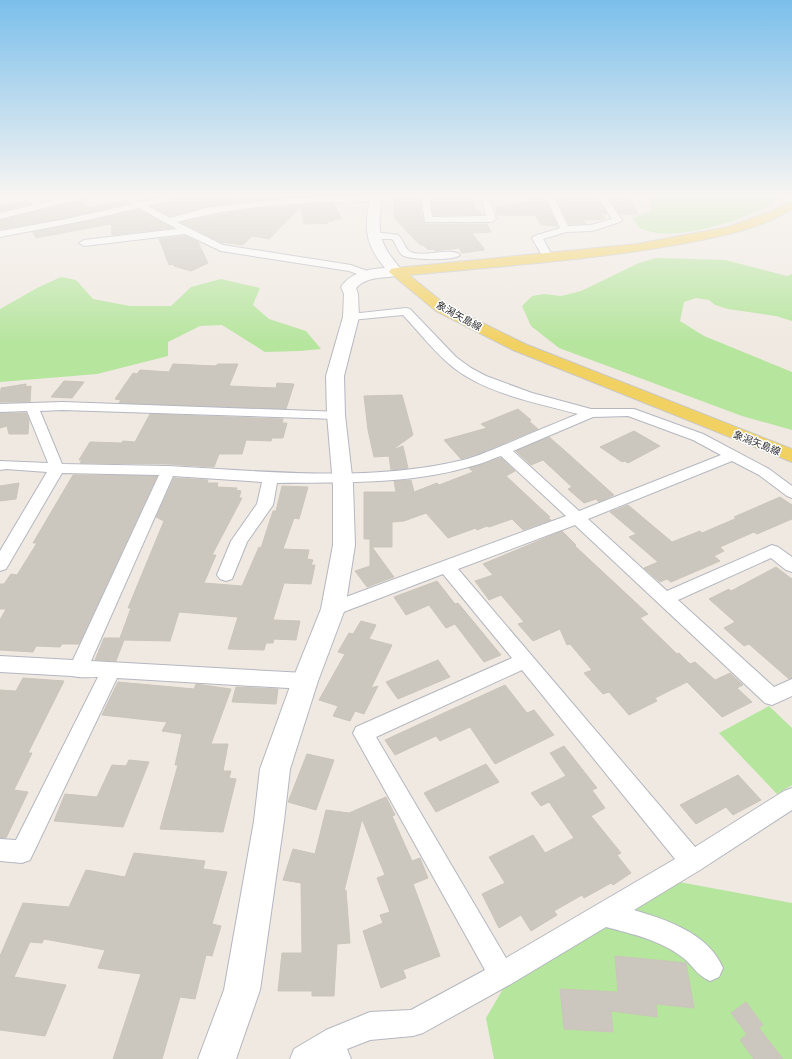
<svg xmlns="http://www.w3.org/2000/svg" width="792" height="1059" viewBox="0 0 792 1059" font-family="'PT Sans Narrow','Noto Sans JP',sans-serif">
	<rect width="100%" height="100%" fill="#efe9e1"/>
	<g fill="#b6e59e">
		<path d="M653 195H784C757 218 676 244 642 229 638 227 635 221 632 218L651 211 649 201Z"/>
		<path d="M656 258 725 260 787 276 792 274V321L776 316 728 309 715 305 709 300 696 298 684 302 680 321 704 336 792 372V430L742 416 559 348 531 326 522 306 532 296 544 294 561 296 581 291 639 263Z"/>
		<path d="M61 277 76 280 93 299 130 306H171L191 287 221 279 260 288 253 305 269 319 306 331 321 349 299 351 265 352 222 325 200 326 168 342V356L97 374 0 382V309L37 288Z"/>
		<path d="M769 706 792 728V785L777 794 719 733Z"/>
		<path d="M679 882 792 903V1059H494L486 1018 503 989 600 925Z"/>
	</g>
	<g fill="#cbc7bf" stroke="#cbc5ba">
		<path d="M180 195H227L230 199 270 195 329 196 291 197 206 207 170 216 152 206 178 198Z"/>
		<path d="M393 195H420L424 222 425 224H487L491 232 472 233 485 250 462 253 459 248 435 251 433 249 429 250 423 245H420L395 219Z"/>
		<path d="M430 195H472L475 210H479L482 215H433Z"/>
		<path d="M570 195 575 198H597L607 214H602L605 219 583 220 586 224H569L555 196Z"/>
		<path d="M530 196H544L557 226 541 225 535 215H497L496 207 527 202 525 198H531Z"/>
		<path d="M609 198H628L638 214H620Z"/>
		<path d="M25 201 30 204 0 211V207Z"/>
		<path d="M79 201 90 208 125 201 129 203 66 218 0 229V220Z"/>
		<path d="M333 203 342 219H334V221H328V223L304 224 301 207 269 239 252 236 243 245 220 242 181 222 251 209Z"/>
		<path d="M139 210 172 228 112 235 111 224 36 238 33 232Z"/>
		<path d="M185 236 198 242 208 263 191 271 174 266 173 264 169 265 159 239Z"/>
		<path d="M173 364 215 366 218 364H238L229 386 276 388 277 383 294 384 286 409 119 403 121 400 115 399 133 373 137 374 140 370 169 372Z"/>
		<path d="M64 381 84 382 72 398 51 397Z"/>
		<path d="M26 384V387L31 386 30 402H0L1 388Z"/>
		<path d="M402 395 413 435 392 450 403 446 408 468 391 470 389 456 374 457 368 430 364 396Z"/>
		<path d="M518 409 531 420 529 421 538 429 480 453 461 459 444 440 487 428 481 424Z"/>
		<path d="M0 413H26L29 419 28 434H9L7 426 0 428Z"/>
		<path d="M150 414 283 419 282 423H287L283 438H272L271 441 246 440 242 454H219L214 467 168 464 80 463 82 460H79L90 442 121 443 123 441 135 442Z"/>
		<path d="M634 431 660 446 628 463 625 461 622 462 600 447Z"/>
		<path d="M549 437 564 450 614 495 599 502 596 499 584 503 568 489 572 487 543 460 531 465 516 451Z"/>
		<path d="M501 458 515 471 506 476 550 517 548 518 551 520 523 530 512 519 489 527 487 526 477 530 476 528 448 538 426 513 404 521 392 522V547H372L394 577 367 587 355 571 370 566V539H364V492H396L394 481 411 480 414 492 437 483 439 485 473 472 469 468Z"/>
		<path d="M73 475 157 476 79 644H62L60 647 36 646 33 652 0 650V620L6 609H0V584H4L11 574 17 575 37 543H33Z"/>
		<path d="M174 478 208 480 207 483H218L217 487 237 488 236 490 241 491 239 498H242L212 555H216L204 583 242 586 259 547 261 548 273 511H276L282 486 308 487 299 519 294 518 283 549 309 550 307 559 313 560 311 565H315L311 584 284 583 273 620 300 621 296 640 274 639 273 643H266L264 650 228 649 238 617 179 612 170 641 124 640 116 661 95 660 104 638H120L131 608H128L164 521 156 517Z"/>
		<path d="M19 483 16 499 0 501V486Z"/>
		<path d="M780 497 792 505V519L757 534 754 532 720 547 724 551 714 556 720 561 671 582 667 579 660 582 644 568 658 562 629 537 636 534 610 512 628 505 672 542 700 531 702 533 737 518 734 517Z"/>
		<path d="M562 531 576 545 575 546 648 614 640 618 677 654 679 653 690 664 695 662 715 680 730 673 743 685 737 688 752 702 722 717 687 682 655 698 657 701 629 715 609 692 603 694 584 673 592 670 570 644 567 645 560 629 533 641 518 624 524 622 501 595 489 600 475 581 493 575 483 564Z"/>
		<path d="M776 567 792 579V678L789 679 749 644 744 646 724 628 735 622 709 599 729 589 731 591Z"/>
		<path d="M437 581 455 604 458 603 501 655 484 662 455 624 446 628 429 605 406 615 394 597Z"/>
		<path d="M361 621 376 625 369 639 392 645 371 688 378 686 364 714 355 711 350 721 333 716 338 706 319 700 345 654 338 652 349 633 353 634Z"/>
		<path d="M438 660 450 677 398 699 386 682Z"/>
		<path d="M23 678 64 681 28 753H32L14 790 28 792 6 838H0V690L16 691Z"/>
		<path d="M118 682 194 689 196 684 231 689 211 744H228L223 771H231L229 778 236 779 223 832 160 829 178 765H175L182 734 162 731 167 722 102 715Z"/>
		<path d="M505 685 527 713 534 710 554 735 495 764 470 727 440 741 436 736 395 755 385 740Z"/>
		<path d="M236 687 278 689 276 704 232 702Z"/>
		<path d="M564 746 597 788 592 790 605 808 591 816 621 853 617 855 631 873 613 885 611 883 584 898 582 895 554 911 557 915 531 931 521 915 499 928 482 894 505 883 489 857 533 835 545 853 574 838 549 802 541 806 531 793 566 776 550 753Z"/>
		<path d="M307 754 334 760 316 810 288 802Z"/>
		<path d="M129 760 149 762 123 827 54 821 65 794 97 797 112 765 126 766Z"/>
		<path d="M486 764 499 782 436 812 424 793Z"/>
		<path d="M738 775 761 800 733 815 726 807 696 824 680 805Z"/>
		<path d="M386 797 395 815 392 816 412 861 420 858 428 878 413 884 440 956 403 970 406 978 381 988 363 931 383 923 380 915 390 912 377 878 385 875 362 819 344 891 346 890 350 943 337 944 334 996H312V991H278L282 953H302L301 883 283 880 293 849 315 854 326 810 349 813Z"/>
		<path d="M134 853 205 861 203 869 227 872 212 924 221 926 212 956 206 955 195 999 180 997 162 1059H113L141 974 98 968 105 950 44 939 42 943 30 942 14 977 66 985 45 1036 0 1030V956L23 903 69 907 86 870 125 877Z"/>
		<path d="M615 956 686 963 694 1008 656 1004 657 1017 611 1011 613 1032 564 1029 560 989 618 992Z"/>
		<path d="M746 1002 763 1025 759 1028 783 1059H754L740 1040 747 1034 731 1013Z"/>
	</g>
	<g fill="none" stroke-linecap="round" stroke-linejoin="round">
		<g stroke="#b4b7c1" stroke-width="2">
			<g id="street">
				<path d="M20 195H30L43 203 75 195H89L88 197 0 219V213L34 205Z"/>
				<path d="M119 195H129L142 202 166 195H179L178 197 148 206 170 218 206 208 291 198 380 196 381 198 377 201C310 202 242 204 177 222L223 245 351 265 370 272 371 274 366 277 349 271 221 251 185 234 84 246 79 243 84 240 177 229 139 208 88 220 0 237V231L66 219 133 204Z"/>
				<path d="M421 195H429L432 217 486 216 480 195H488L496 219 491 222H425Z"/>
				<path d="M545 195H553L568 226 591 225 612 219 597 195H605L622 220 620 222 592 231 566 232 543 239 553 257 548 260 544 259 532 238 534 236 560 228Z"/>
				<path d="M384 233 398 235C403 239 404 247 409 251 421 259 451 246 460 255 454 261 409 260 402 255 397 250 396 243 392 239H373L368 236 373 233Z"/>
				<path d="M406 308 410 309 456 357 471 368 486 376 532 393 591 409H634L703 434 769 469 792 486V498L787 496 759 475 732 461 588 519 667 591 772 545 778 547 792 557V572L786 570 771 558 678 600 774 687 792 679V696L772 705 765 703 575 525 458 569 695 847 784 791 792 788V810L700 870 634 910C667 920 708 933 723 968L719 977 710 981C696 975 693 965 682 957 660 940 632 934 606 927L511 984 423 1033 413 1036 370 1040 347 1049 351 1059H290L294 1049 326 1030 370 1012 411 1010 485 970 353 733 356 727 512 658 443 574 333 616 327 614 324 609 327 604 566 516 501 456C491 459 482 464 472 466 409 485 341 482 277 483L273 505 247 542 232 579 226 581 220 579 217 575 231 541 257 504 262 482 173 476 91 661 305 673 312 675 315 681 312 687 305 689 117 678 30 860 22 863 0 861V839L16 840 98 677C90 677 80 678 72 676L0 672V656L73 660 159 475 62 473 6 569 0 571V551L47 472 6 469 0 470V461L48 463 27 411 0 412V404L63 402 341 412 343 415 341 418 336 419 63 410 40 411 62 464C98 465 133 465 168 466 263 471 370 483 463 460 479 456 495 448 511 442 533 432 556 423 578 414 538 403 487 394 454 368 435 353 420 333 403 315L351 320 347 319 345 317 347 315 351 314ZM628 416 693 440 721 455 579 511 513 451 593 417ZM522 670 675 859 506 958 376 737Z"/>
			</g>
		</g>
		<g stroke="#b4b7c1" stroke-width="2">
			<path id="secondary" d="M371 195H383C379 215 376 234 388 252 392 259 398 265 403 272L401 275C384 279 369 275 356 288L358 294 359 317 344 376 345 415 353 485 355 545 345 609 318 681 290 769 284 821 260 990 236 1059H198L224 990 254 821 260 769 292 681 321 609 333 545V485L327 415 326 376 343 317 344 294 341 287C351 272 369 269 385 268 364 243 364 226 371 195Z"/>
		</g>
		<g stroke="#c9c9c9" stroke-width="2">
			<path id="primary" d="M792 200V209C760 229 722 236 686 243 594 260 501 266 409 275L446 305 525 344 792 449V462L513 350 436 311 389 272 391 269 396 268 637 244 728 227 772 211Z"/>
		</g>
		<use href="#street" fill="#fff" fill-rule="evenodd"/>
		<use href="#secondary" fill="#fff" fill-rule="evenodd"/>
		<use href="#primary" fill="#f2d163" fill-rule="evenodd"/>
	</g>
	<linearGradient id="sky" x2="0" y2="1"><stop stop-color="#7abfeb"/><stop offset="0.57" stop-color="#f8f5f2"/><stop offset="1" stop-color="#f8f5f2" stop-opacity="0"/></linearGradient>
	<rect width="792" height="343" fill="url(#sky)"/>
	<g text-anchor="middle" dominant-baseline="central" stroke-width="3" stroke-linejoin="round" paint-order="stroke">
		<g font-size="10" fill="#2e2e2e" stroke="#fff">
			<text transform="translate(459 316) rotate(29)">象潟矢島線</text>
			<text transform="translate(757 443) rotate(22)">象潟矢島線</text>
		</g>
	</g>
</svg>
